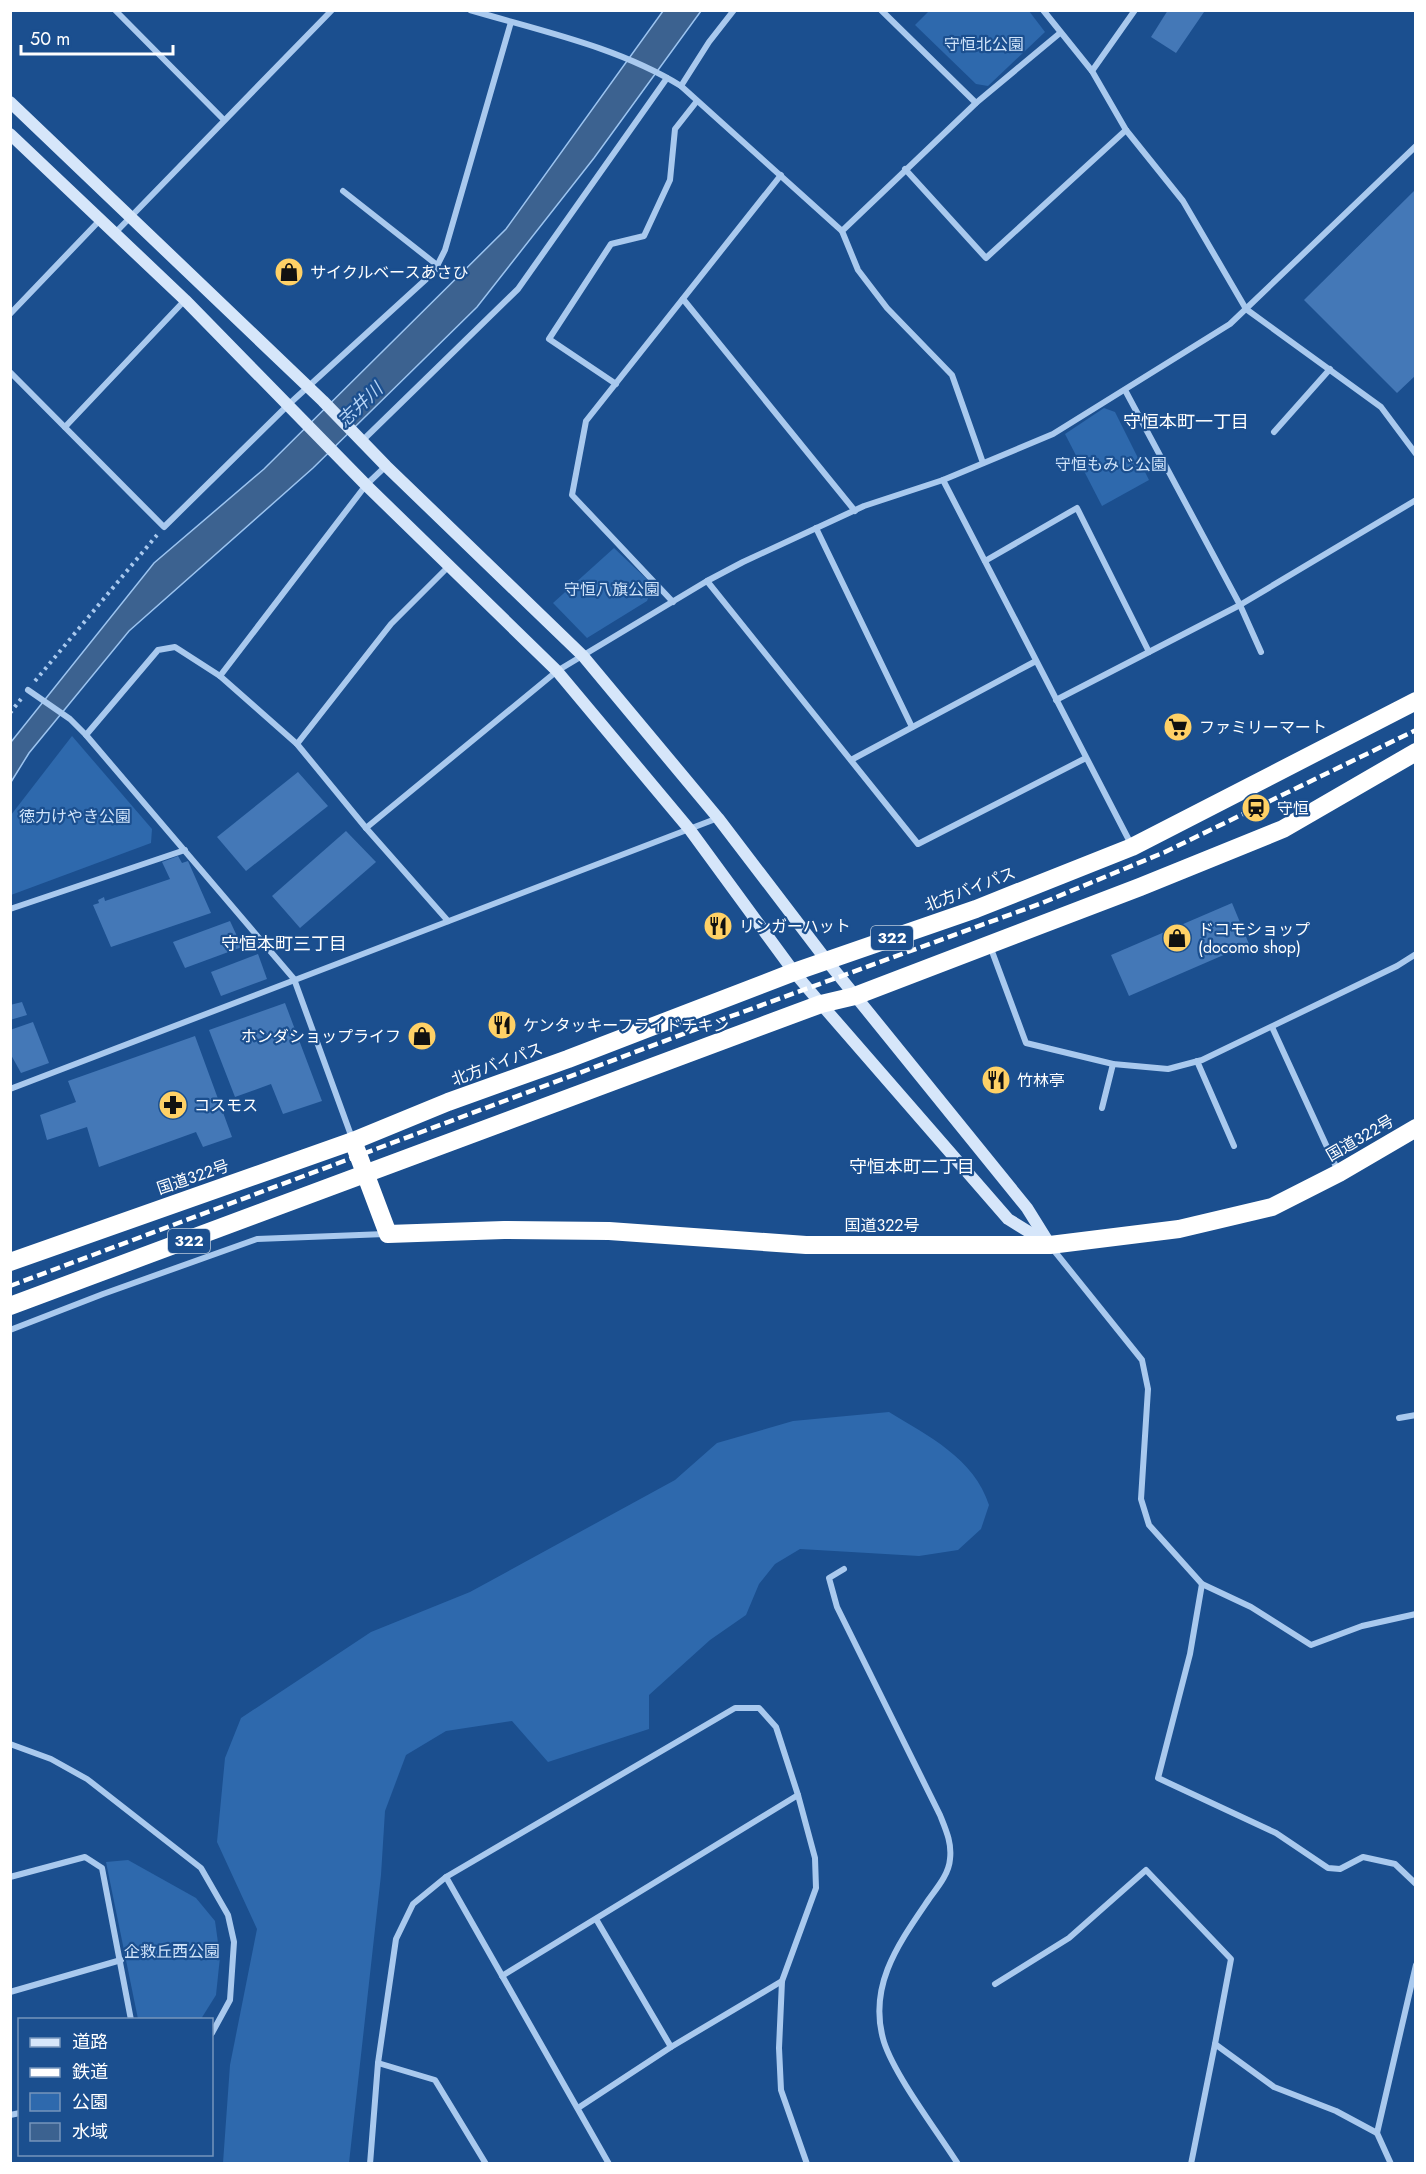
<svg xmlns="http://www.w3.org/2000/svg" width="1426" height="2174" viewBox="0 0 1426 2174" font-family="Jost,'Noto Sans JP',sans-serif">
	<rect width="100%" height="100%" fill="#1b4f8f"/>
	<g fill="#2e69ad">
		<path d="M929 11H1029L1045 32 988 86 976 84 915 25Z"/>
		<path d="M1104 408 1115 412 1149 480 1102 506 1065 434Z"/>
		<path d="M614 548 653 585 647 601 587 638 553 603Z"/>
		<path d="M72 736 152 829 151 843 11 895V815Z"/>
		<path d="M889 1412C928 1436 974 1458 989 1505L981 1529 958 1550 919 1556 800 1549 775 1564 759 1584 746 1615 710 1640 649 1695V1729L548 1762 512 1721 446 1731 406 1755 385 1811 381 1875 349 2163H223L230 2065 257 1929 217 1842 225 1758 241 1718 371 1632 470 1592 675 1480 717 1443 793 1421Z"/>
		<path d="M128 1860 196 1898 215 1921 220 1957 216 1995 201 2019H138L106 1862Z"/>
	</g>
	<path fill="#3c6290" stroke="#9cc4f0" stroke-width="1.5" d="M663 11H701L594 158 477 307 313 468 129 631 29 753 11 782V742L154 563 264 469 506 229Z"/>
	<g fill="#4478b7">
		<path d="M1168 10 1204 12 1176 53 1151 37Z"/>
		<path d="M1416 189V375L1397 393 1304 300Z"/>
		<path d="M298 772 328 806 246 871 217 837Z"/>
		<path d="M346 831 376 862 300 928 272 896Z"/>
		<path d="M178 856 182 863 188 861 211 913 111 947 93 905 99 903 98 900 104 897 105 901 170 879 162 862Z"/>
		<path d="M1232 903 1249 944 1129 996 1111 955Z"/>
		<path d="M230 921 242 947 185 968 173 942Z"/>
		<path d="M258 954 267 979 221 996 211 972Z"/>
		<path d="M22 1002 27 1015 10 1020V1005Z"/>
		<path d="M285 1003 322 1101 283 1114 271 1084 235 1097 209 1030Z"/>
		<path d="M33 1022 49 1063 21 1073 10 1053V1030Z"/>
		<path d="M195 1036 232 1137 203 1147 196 1132 99 1167 87 1127 47 1140 40 1115 76 1102 68 1081Z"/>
	</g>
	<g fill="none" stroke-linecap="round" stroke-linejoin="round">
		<g stroke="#a9c9ee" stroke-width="4" stroke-dasharray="3 4.5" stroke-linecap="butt">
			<path d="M35 681 157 535"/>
			<path d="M10 713 21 699"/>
		</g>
		<g stroke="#a9c9ee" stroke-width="6">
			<path d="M115 10 224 120"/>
			<path d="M470 10C541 31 618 47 681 86L842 231"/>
			<path d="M881 10 976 103"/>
			<path d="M1043 10 1092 71 1126 130 1183 201 1246 309 1381 407 1416 454"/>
			<path d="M1092 71 1135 10"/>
			<path d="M681 86 709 42 734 10"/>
			<path d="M905 169 986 258 1126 130"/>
			<path d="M343 191 437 265"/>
			<path d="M115 233 332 10"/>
			<path d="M683 299 855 511"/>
			<path d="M10 314 100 220"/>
			<path d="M10 372 164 527 288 405 434 272 445 250 511 22"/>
			<path d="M616 384 549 339 611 244 644 236 670 180 675 129 697 101"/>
			<path d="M1125 390 1240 605 1261 652"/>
			<path d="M65 427 185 300"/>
			<path d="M1274 432 1330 369"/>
			<path d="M362 441 518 289 667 78"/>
			<path d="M983 463 952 375 887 308 858 270 842 231 976 103 1060 33"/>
			<path d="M943 480 1132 846"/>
			<path d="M816 528 912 727"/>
			<path d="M985 561 1077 508 1149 652"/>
			<path d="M707 581 918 844 1084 759"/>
			<path d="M673 602 572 495 586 421 781 175"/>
			<path d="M220 676 366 485 386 466"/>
			<path d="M28 690 70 719 86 735 294 979 352 1138"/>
			<path d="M1056 700 1240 605 1416 500"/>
			<path d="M86 735 158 650 175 647 220 676 297 744 366 828 448 921"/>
			<path d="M297 744 391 624 449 566"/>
			<path d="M851 760 1036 661"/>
			<path d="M366 828 557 671 707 581 743 562 864 506 943 480 1053 434 1230 324 1416 146"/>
			<path d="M10 909 185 850"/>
			<path d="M990 946 1026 1043 1113 1064 1168 1069 1202 1060 1397 966 1416 954"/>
			<path d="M1272 1027 1338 1171"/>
			<path d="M1197 1061 1234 1146"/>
			<path d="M10 1089 718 818"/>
			<path d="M1102 1108 1113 1064"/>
			<path d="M1052 1248 1142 1360 1148 1389 1141 1499 1149 1525 1202 1584 1251 1607 1311 1645 1362 1626 1416 1614"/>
			<path d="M10 1330 103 1294 257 1239 385 1234"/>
			<path d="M1399 1418 1416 1415"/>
			<path d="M844 1569 829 1578 837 1607 940 1815C946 1830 952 1843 950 1859 949 1874 937 1888 929 1899 899 1943 867 1986 884 2042 895 2076 937 2131 958 2164"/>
			<path d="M1202 1584 1190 1654 1158 1778 1276 1833 1328 1868 1340 1869 1363 1857 1395 1864 1416 1884"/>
			<path d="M10 1744 51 1759 87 1779 201 1868 228 1915 234 1942 230 2000 212 2033"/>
			<path d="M10 1877 85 1857 102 1868 131 2020"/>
			<path d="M446 1877 609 2164"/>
			<path d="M596 1919 671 2047"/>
			<path d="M502 1976 798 1795"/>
			<path d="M995 1984 1069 1938 1146 1870 1231 1959 1215 2044"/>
			<path d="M10 1992 121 1960"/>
			<path d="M378 2063 435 2080 486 2164"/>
			<path d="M578 2108 671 2047 782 1981"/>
			<path d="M10 2115 20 2113"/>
			<path d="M370 2164 378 2063 396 1939 413 1904 446 1877 735 1708H759L776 1727 798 1795 815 1858 816 1888 782 1981 779 2048 781 2090 807 2164"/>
			<path d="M1191 2164 1215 2044 1274 2087 1336 2111 1377 2133"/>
			<path d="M1391 2164 1377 2133 1416 1965"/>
		</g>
		<g stroke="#d6e6fa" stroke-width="12">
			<path d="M10 102 323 401 386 466 583 656 718 818 827 961 1027 1208 1050 1245"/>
			<path d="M10 134 185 300 366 485 557 671 690 830 794 972 821 1004 1008 1219 1047 1243"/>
		</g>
		<g stroke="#fff" stroke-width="18">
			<path d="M353 1141 388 1234 504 1230 609 1231 806 1245H1050L1179 1229 1272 1207 1339 1173 1416 1128"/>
			<path d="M10 1262 353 1141 448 1102 568 1059 794 972 976 909 1132 847 1416 701"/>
			<path d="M10 1306 821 1004 855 996 1140 887 1283 829 1416 752"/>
		</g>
		<path stroke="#fff" stroke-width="4.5" stroke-dasharray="10 4.5" stroke-linecap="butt" d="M10 1286 718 1021 1042 903 1165 852 1416 730"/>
	</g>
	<defs>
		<g id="shop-disc" transform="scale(1.5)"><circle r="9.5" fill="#ffd166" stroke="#1b4f8f"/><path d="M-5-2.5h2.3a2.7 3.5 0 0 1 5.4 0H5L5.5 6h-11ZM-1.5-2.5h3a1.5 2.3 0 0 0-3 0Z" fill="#111"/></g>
		<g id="supermarket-disc" transform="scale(1.5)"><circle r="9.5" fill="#ffd166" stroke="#1b4f8f"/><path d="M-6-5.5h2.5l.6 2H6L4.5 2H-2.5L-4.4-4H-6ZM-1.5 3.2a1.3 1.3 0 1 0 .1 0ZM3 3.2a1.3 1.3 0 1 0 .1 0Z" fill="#111"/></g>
		<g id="station-disc" transform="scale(1.5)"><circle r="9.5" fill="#ffd166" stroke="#1b4f8f"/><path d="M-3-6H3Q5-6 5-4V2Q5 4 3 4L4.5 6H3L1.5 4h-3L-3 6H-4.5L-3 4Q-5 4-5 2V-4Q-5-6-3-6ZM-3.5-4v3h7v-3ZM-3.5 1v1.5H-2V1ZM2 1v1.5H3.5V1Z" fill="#111"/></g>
		<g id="restaurant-disc" transform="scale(1.5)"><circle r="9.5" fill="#ffd166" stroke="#1b4f8f"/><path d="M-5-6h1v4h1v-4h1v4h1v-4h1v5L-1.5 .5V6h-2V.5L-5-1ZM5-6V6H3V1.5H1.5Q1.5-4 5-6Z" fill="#111"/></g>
		<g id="pharmacy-disc" transform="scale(1.5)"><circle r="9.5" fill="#ffd166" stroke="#1b4f8f"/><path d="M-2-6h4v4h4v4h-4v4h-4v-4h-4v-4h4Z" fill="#111"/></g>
	</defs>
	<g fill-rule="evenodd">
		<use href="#shop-disc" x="289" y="272"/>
		<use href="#supermarket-disc" x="1178" y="727"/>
		<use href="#station-disc" x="1256" y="808"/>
		<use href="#restaurant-disc" x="718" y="926"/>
		<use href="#shop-disc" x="1177" y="938"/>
		<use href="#restaurant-disc" x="502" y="1025"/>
		<use href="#shop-disc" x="422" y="1036"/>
		<use href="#restaurant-disc" x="996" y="1080"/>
		<use href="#pharmacy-disc" x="173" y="1105"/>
	</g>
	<g text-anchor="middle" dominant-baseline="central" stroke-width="4.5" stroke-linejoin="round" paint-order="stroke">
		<g fill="#1b4f8f" stroke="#bbcadd" stroke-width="1.5">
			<rect x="871" y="926" width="42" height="24" rx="4.5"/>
			<rect x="168" y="1229" width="42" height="24" rx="4.5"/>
		</g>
		<g font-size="15" font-weight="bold" fill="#fff">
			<text x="892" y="938">322</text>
			<text x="189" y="1241">322</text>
		</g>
		<g font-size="16" fill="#cfe3fa" stroke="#1b4f8f">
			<text x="984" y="44">守恒北公園</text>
			<text x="1111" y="464">守恒もみじ公園</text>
			<text x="612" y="589">守恒八旗公園</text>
			<text x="75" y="816">徳力けやき公園</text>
			<text x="172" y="1951">企救丘西公園</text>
		</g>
		<g font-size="16" fill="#fff" stroke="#1b4f8f" text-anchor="start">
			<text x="310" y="272">サイクルベースあさひ</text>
			<text x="1199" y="727">ファミリーマート</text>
			<text x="1277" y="808">守恒</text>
			<text x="739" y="926">リンガーハット</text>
			<text x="1198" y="929">ドコモショップ<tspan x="1198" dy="18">(docomo shop)</tspan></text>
			<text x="523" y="1025">ケンタッキーフライドチキン</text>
			<text x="401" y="1036" text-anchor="end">ホンダショップライフ</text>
			<text x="1017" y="1080">竹林亭</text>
			<text x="194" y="1105">コスモス</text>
		</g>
		<g font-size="16" fill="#fff" stroke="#1b4f8f">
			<text transform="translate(970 889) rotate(-21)">北方バイパス</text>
			<text transform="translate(497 1064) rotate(-20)">北方バイパス</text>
			<text transform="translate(1360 1138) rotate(-30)">国道322号</text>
			<text transform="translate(193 1177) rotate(-19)">国道322号</text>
			<text x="882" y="1225">国道322号</text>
		</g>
		<g font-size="18" font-style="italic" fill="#b5d3f5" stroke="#1b4f8f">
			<text transform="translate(360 405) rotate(-44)">志井川</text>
		</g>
		<g font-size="18" fill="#fff" stroke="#1b4f8f">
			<text x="1186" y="422">守恒本町一丁目</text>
			<text x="284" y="944">守恒本町三丁目</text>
			<text x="912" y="1167">守恒本町二丁目</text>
		</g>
	</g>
	<rect width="1426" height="2174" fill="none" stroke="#ffffff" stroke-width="24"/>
	<rect x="18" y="2018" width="195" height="138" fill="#1b4f8f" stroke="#7695bc" stroke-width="1.5"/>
	<rect x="30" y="2038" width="30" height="9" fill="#d6e6fa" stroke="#7695bc" stroke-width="1.5"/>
	<text x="72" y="2048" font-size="18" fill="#ffffff">道路</text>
	<rect x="30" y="2068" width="30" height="9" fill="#ffffff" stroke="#7695bc" stroke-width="1.5"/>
	<text x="72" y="2078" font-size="18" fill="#ffffff">鉄道</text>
	<rect x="30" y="2093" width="30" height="18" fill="#2e69ad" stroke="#7695bc" stroke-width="1.5"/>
	<text x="72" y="2108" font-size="18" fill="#ffffff">公園</text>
	<rect x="30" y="2123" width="30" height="18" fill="#3c6290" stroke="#7695bc" stroke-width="1.5"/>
	<text x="72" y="2138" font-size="18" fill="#ffffff">水域</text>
	<path d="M21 45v9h152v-9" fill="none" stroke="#ffffff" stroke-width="3"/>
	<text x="30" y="45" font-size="18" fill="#ffffff" stroke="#1b4f8f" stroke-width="4.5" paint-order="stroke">50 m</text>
</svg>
